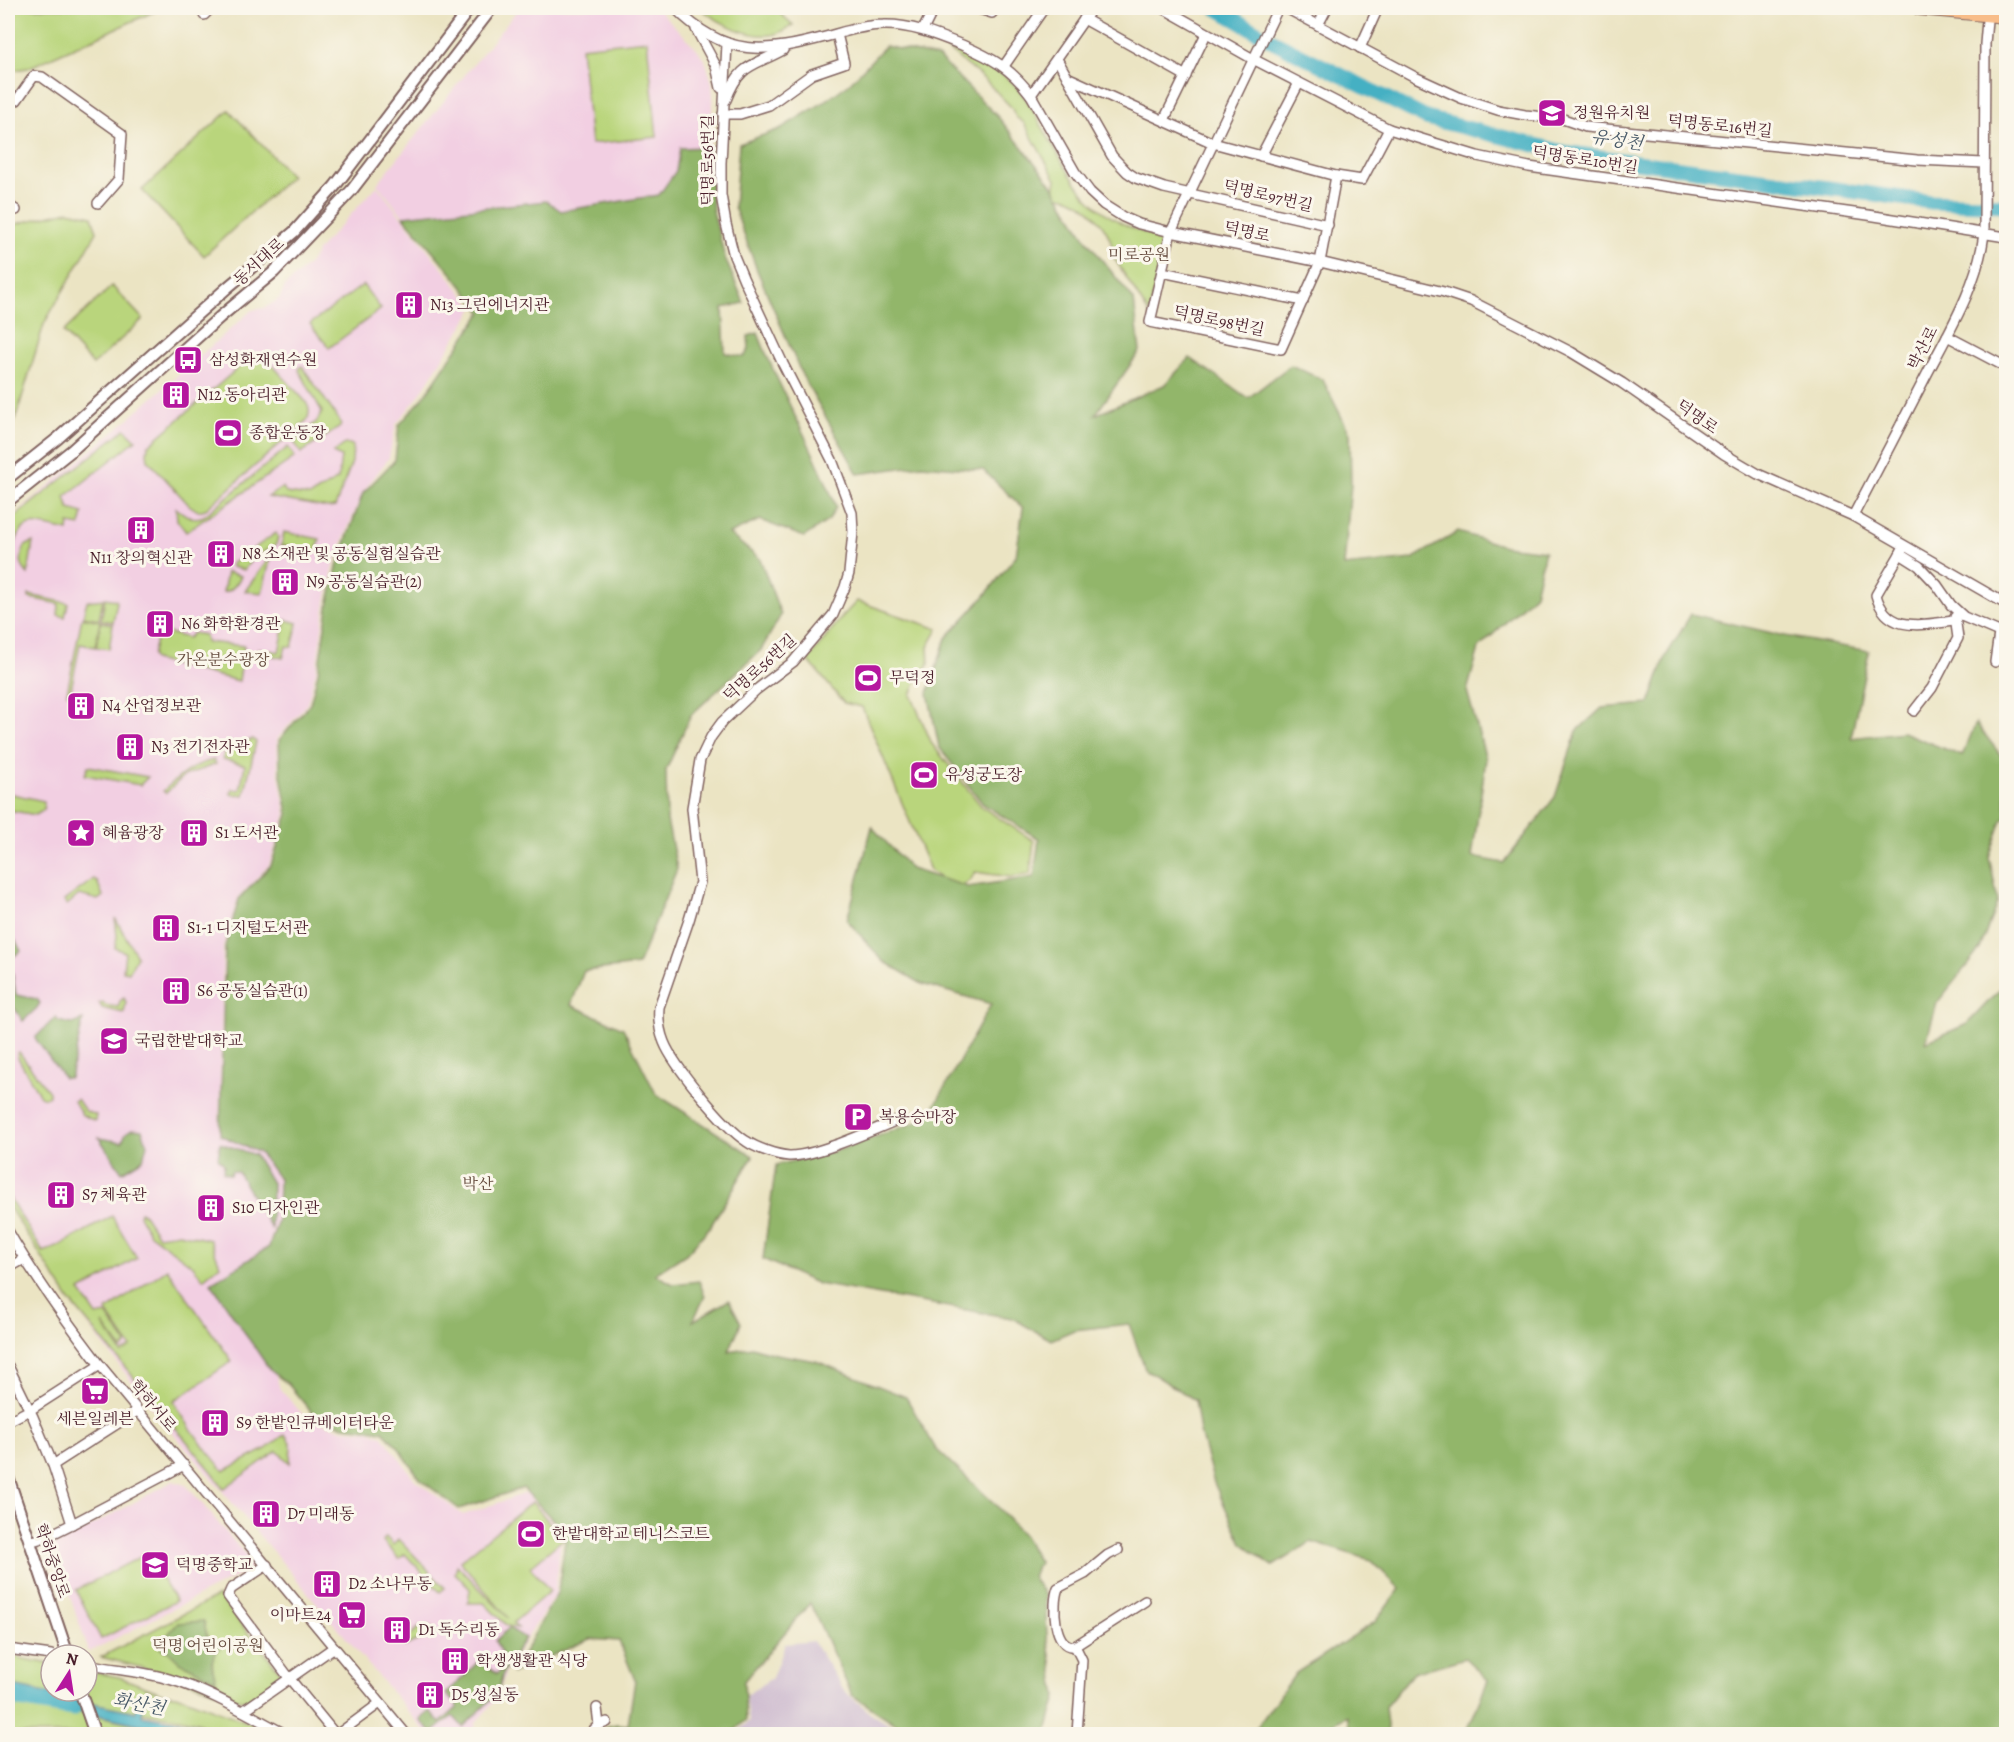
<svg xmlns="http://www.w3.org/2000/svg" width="2014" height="1742" viewBox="0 0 2014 1742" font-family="Alegreya,'Noto Serif KR',serif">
	<rect width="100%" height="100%" fill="#fbf7ec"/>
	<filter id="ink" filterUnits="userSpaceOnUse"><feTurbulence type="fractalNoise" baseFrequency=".0167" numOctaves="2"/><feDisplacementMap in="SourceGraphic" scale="12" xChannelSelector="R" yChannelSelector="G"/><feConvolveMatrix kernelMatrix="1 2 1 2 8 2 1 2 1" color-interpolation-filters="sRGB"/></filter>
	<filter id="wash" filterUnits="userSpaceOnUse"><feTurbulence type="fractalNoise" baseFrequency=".008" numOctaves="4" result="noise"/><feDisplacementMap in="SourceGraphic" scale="24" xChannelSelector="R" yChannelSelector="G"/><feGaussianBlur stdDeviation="1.35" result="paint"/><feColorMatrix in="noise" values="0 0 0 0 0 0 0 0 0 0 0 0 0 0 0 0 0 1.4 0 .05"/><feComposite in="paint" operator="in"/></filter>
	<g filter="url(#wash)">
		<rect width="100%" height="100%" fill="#ebe4c3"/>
		<g fill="#f2cfe2">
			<path d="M519 8H657L698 50 706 63 712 83 713 97 709 147 680 148 676 171 659 195 561 211 547 201 403 216 377 184Z"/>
			<path d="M377 186 474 308 419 396 396 424 389 458 362 493 335 561 326 601 316 671 307 704 277 739 278 771 286 814 269 865 238 898 223 946 219 1135 260 1153 278 1180 277 1220 263 1260 260 1325 280 1389 305 1417 341 1429 368 1431 383 1436 415 1480 463 1515 526 1493 562 1533 555 1594 505 1673 498 1698 476 1722 473 1734H427L147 1402 70 1301 8 1205V520L125 422 252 310 265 308 280 298 285 286 310 263 318 250Z"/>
			<path d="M173 1481 186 1485 251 1561 249 1570 89 1652 53 1547Z"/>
		</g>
		<path fill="#cfbdd0" d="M813 1641 844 1691 873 1715 906 1734H735L749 1721 746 1695 772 1678 785 1644Z"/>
		<g fill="#b9d57b" stroke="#827a53" stroke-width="1.5">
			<path d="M8 8H162L28 68 8 71Z"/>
			<path d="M700 8H774L793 25C788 28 781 33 776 34 750 40 719 23 700 8Z"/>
			<path d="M647 40 657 137 591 144 581 47Z"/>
			<path d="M947 49C969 58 994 65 1012 82 1025 95 1034 112 1043 128 1079 191 1089 216 1162 239L1164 242 1149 314 1113 256C1114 233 1092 208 1072 199 1066 197 1059 196 1053 194L1056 180 1024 123 1016 117 1011 107 984 79Z"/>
			<path d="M229 110 291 176 204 256 142 190Z"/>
			<path d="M68 211 92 216 97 232 44 324 8 444V226Z"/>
			<path d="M363 285 381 309 329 348 310 324Z"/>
			<path d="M112 286 143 319 93 365 63 332Z"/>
			<path d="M253 355 265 357 306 402C310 409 310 413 307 420L206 509 198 511 189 505 148 460 147 453 148 446Z"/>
			<path d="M302 366 341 423 340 427 301 453 294 442 317 421 322 412 299 370 300 367Z"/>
			<path d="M125 429 136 440 65 497 69 509 83 513 80 526 69 524 68 531C23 521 24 517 8 562V522Z"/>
			<path d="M345 444H350L353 446 352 462 335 507 328 508 268 497 283 487 286 493 310 496 338 479 341 457 333 453Z"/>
			<path d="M288 447 295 457 186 532 177 520 176 508C185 515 193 521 204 516Z"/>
			<path d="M284 532 320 539 316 552 289 546H281Z"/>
			<path d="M276 533 278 537 276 545 253 558 244 570 232 567 231 564Z"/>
			<path d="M33 542 28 574C19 565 20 557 25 546Z"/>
			<path d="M268 560 270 561 262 593 245 591Z"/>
			<path d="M227 572 241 576C238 583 231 592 223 592Z"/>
			<path d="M29 595 68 603 65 617 58 615 59 604 29 598Z"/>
			<path d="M105 598 116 600 117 602 113 622 101 620Z"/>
			<path d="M103 599 99 619 83 616 87 601Z"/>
			<path d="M857 601 938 629 928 647 929 664 917 680 911 695 932 744 982 807 1034 841 1030 874 1011 877 975 872 971 879 956 891 930 870 862 707 844 703 808 660 842 617Z"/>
			<path d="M82 617 100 621 95 647 80 644 70 695 67 693Z"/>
			<path d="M286 620 298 623 292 647 286 646 283 658 257 652 258 648 279 652Z"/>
			<path d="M101 622 113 624 109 649 96 647Z"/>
			<path d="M161 631 188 638 193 633 205 635 206 642 244 646 239 681 154 660 152 656 157 636Z"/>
			<path d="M253 739 256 742 244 795 231 794 232 789 240 790 245 765 223 759 224 753Z"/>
			<path d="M214 760 216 764 184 776 166 793 163 791C179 777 193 764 214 760Z"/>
			<path d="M88 766 148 777 140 785 85 775Z"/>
			<path d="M8 793 44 801V810L36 815 8 810Z"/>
			<path d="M94 879 97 881 103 896 98 900 79 895 67 905 64 901Z"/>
			<path d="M115 918 137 956 129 972 123 971 125 952 115 948 117 936Z"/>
			<path d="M124 998 126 1002 124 1013 102 1008 99 1003 103 1002 105 1005 118 1007 120 1001Z"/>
			<path d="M19 1052 49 1092V1096L45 1098 40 1096 18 1058 17 1053Z"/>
			<path d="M77 1099 85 1111 96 1115 95 1121 82 1115 74 1101Z"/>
			<path d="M8 1196 43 1252 57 1247 112 1216 137 1258 80 1291 97 1316 106 1314 127 1344 122 1350 103 1324 122 1353 131 1347 106 1311 167 1269 232 1361 174 1401C187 1426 206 1450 224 1471L266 1449 285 1434 291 1444 290 1463 277 1451 223 1489 214 1474 70 1301 8 1205Z"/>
			<path d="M140 1212 143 1213 158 1236 179 1233 210 1240 220 1265 203 1279 193 1266 149 1233 139 1215Z"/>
			<path d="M532 1502 563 1539 530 1567 550 1591 513 1623 518 1628 507 1626 484 1603H468L470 1589 455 1573 457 1565 508 1618 460 1561Z"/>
			<path d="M386 1537 393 1545 399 1539 445 1588 440 1592 405 1554 399 1559 383 1541Z"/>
			<path d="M146 1554 176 1601 101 1639 76 1590Z"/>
			<path d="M218 1596 282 1674 281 1679 247 1700H240L174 1676 101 1657Z"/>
			<path d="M428 1625 436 1632 405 1646 402 1642 421 1626 424 1628Z"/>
			<path d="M8 1656 51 1664V1691H87V1671L119 1677 164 1694 177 1695 247 1722 272 1734H224L197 1722 179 1718 119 1709 8 1685Z"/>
			<path d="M8 1698 33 1701 179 1734H17L8 1733Z"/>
		</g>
		<g fill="#92b66b" stroke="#6e6a4b" stroke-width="1.5">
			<path d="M885 46 938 57 999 118 1053 186 1087 241 1134 300 1140 351 1095 415 1164 385 1190 358 1248 398 1291 365 1323 380 1350 434 1351 484 1344 566 1412 559 1458 532 1504 546 1545 551 1535 594 1479 648 1467 691 1486 759 1472 857 1504 863 1555 797 1577 731 1602 708 1649 704 1666 656 1691 614 1785 636 1869 651 1851 738 1903 732 1962 756 1976 723 2006 762V818L2002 820 1989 857 1998 900 1980 949 1937 1003 1926 1042 1967 1024 2006 983V1734H1466L1488 1680 1465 1658 1413 1673 1385 1707 1388 1734H1351L1347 1716 1316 1734H1252L1296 1673 1375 1622 1400 1589 1371 1560 1311 1542 1273 1566 1242 1543 1214 1483 1200 1432 1195 1400 1145 1369 1129 1324 1074 1330 1051 1340 1012 1318 818 1284 763 1259 776 1165 839 1150 928 1118 991 1004 922 984 883 961 847 920 872 827 911 869 968 887 1034 877 1039 839 983 804 939 747 928 693 946 638 983 598 1016 556 1023 508 983 470 922 465 858 474 802 375 757 270 734 207 739 144 780 129 821 104 850 83Z"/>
			<path d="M709 147 713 211 725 258 744 303 723 308 725 353 744 357 749 349 748 336 758 333C780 393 814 447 836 507L829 520 804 537 760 520 729 534 760 559 781 615 761 650 691 715 666 770 667 820 677 869 638 965 584 971 571 1005 623 1028 656 1094 753 1156 710 1227 686 1254 655 1274 673 1284 699 1281 705 1296 693 1321 729 1300 741 1323 729 1351 752 1347 771 1353 816 1361 906 1397 936 1449 996 1505 1024 1537 1039 1562 1032 1577 1045 1595 1047 1637 1057 1697 1046 1734H911L852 1695 810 1603 744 1681 746 1720 731 1734H599L605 1727 617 1724 628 1725 635 1680 619 1641 590 1639 513 1673 558 1591 566 1534 523 1488 459 1509 421 1480 398 1447 383 1431 344 1426 314 1415 288 1384 270 1370 211 1283 269 1247 278 1220 279 1179 260 1153 220 1135 225 946 239 899 271 865 288 814 280 770 279 740 310 704 318 672 329 601 338 563 363 493 395 460 399 425 423 398 482 312 454 276 403 216 547 201 561 211 659 195 676 171 680 148Z"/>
			<path d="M15 940 21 951 10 959 16 995 37 999 40 1003 37 1008 23 1021 8 998V944Z"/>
			<path d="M56 1017 58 1021 72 1024 83 1020 70 1078H64L35 1038Z"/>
			<path d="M132 1129 142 1130 147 1144 143 1159 122 1172 99 1138 122 1142 126 1133Z"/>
			<path d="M220 1143 255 1155 272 1183 271 1228 238 1172 231 1171 230 1175 223 1172 224 1164 218 1158Z"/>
			<path d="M204 1621 207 1637 220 1648C209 1658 212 1667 216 1680L178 1661 169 1652 160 1648 157 1641 163 1640 178 1623Z"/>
			<path d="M509 1628 525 1638 503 1673 498 1693 463 1727 453 1716 432 1733 420 1720 430 1711 440 1723 458 1707 446 1694 479 1661 497 1674 507 1664 495 1641Z"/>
		</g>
		<path fill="#45b0c3" stroke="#486877" stroke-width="1.5" d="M8 1685 136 1712 139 1697H142V1715L195 1724 223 1734H182L35 1701 8 1697Z"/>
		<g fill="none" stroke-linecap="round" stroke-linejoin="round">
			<g stroke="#45b0c3" stroke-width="15">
				<path d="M1216 8 1273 41 1426 118 1563 152 1931 202 2006 205"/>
				<path d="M8 1698 73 1709"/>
			</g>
		</g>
	</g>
	<g filter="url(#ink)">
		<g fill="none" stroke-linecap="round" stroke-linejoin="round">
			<g stroke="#826460" stroke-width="12">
				<g id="minor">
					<path d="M675 8C725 59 766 53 829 36 847 31 865 25 883 25 910 24 937 35 962 45 992 58 1011 68 1031 95L1075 172 1090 192 1104 205 1123 217 1139 224 1171 232 1320 262 1444 292 1471 301 1571 352 1622 383 1724 454 1758 474 1853 516 2006 604"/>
					<path d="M976 8 992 13 996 8"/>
					<path d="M1163 8 1253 59 1389 129 1477 156 1529 167 1868 215 2006 237"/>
					<path d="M1278 8 1171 232 1150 322 1281 349 1320 262 1336 176"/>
					<path d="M1286 8 1415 77 1461 98 1498 110 1525 115 1563 119 1586 127 1917 160 1984 163"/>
					<path d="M204 15 211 8"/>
					<path d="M1084 19 1186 76"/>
					<path d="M1318 25 1327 8"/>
					<path d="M696 29 716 66 721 88"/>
					<path d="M923 30 934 8"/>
					<path d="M727 43 721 163V195L726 224 734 256 744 280 783 364 832 460 852 513 853 532 849 573 845 587 833 615 793 662 756 690 722 722 711 737 700 760 692 808 700 882 689 920 659 1007C658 1020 659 1030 664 1042 673 1065 725 1128 746 1141 756 1148 776 1155 789 1156 815 1157 875 1129 902 1118"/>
					<path d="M1360 48 1378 8"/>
					<path d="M1057 59 1112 156 1127 172 1136 178 1164 188 1328 225"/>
					<path d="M1004 66 1044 8"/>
					<path d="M1067 77 1213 143 1336 176 1362 180 1389 129"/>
					<path d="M1031 95 1092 8"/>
					<path d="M17 100 34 76 42 77 122 134 119 179 98 203"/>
					<path d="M726 100C740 63 752 67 783 50"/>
					<path d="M723 114H740L769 105 812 74 844 63 837 34"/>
					<path d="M1164 120 1206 34"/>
					<path d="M1261 156 1299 83"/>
					<path d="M8 205 16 210"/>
					<path d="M1162 272 1303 301"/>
					<path d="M1947 336 2006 367"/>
					<path d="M1853 516C1878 469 1903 421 1927 374 1950 330 1978 284 1984 234L1985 44 1988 8"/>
					<path d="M1904 546 1900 554 1919 566 1937 585 1951 605 1964 617 2006 635"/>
					<path d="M1900 554 1876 595C1887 635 1923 624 1955 621"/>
					<path d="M1995 662 1999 633"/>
					<path d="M1914 711 1932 688 1958 638 1955 617"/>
					<path d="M8 1231C35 1278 67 1322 100 1365L406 1734"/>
					<path d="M8 1268 24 1259"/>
					<path d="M8 1366 33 1417 53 1465 72 1524"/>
					<path d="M8 1421 30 1410 100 1365"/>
					<path d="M53 1465 137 1411"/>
					<path d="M29 1542 46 1537 72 1524 184 1465"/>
					<path d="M1118 1550 1108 1555 1085 1574 1058 1588C1052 1603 1053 1649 1075 1646L1145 1601"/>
					<path d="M267 1565 231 1589 228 1596 290 1679 335 1734"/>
					<path d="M1075 1646 1082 1660 1077 1734"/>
					<path d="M8 1649 51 1655"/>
					<path d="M87 1664C114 1670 142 1671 169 1679 210 1691 247 1714 285 1734"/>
					<path d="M597 1708 599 1725"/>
					<path d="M243 1711 333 1648"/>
					<path d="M338 1734 380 1703"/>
					<path d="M589 1734 599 1725 607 1722"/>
				</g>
			</g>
			<g stroke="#826460" stroke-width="14">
				<g id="tertiary">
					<path d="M8 478 57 439 228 287 294 232 335 186 470 8"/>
					<path d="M8 501 71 451 220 317 274 272 351 191 492 8"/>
					<path d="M8 1477 68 1655"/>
					<path d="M80 1691 95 1734"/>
				</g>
			</g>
			<g stroke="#826460" stroke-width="16">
				<path id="primary" d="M1919 8 2006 16"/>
			</g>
			<use href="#minor" stroke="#fff" stroke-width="9"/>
			<use href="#tertiary" stroke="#fff" stroke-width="10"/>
			<use href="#primary" stroke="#f8bd89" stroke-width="14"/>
		</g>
	</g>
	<defs>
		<g id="school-square" transform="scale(1.5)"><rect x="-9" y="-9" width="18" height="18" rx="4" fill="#b5179e" stroke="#fbf7ec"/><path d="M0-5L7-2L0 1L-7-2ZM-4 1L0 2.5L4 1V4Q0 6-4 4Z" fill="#fff"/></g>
		<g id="building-square" transform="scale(1.5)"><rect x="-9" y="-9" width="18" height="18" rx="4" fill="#b5179e" stroke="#fbf7ec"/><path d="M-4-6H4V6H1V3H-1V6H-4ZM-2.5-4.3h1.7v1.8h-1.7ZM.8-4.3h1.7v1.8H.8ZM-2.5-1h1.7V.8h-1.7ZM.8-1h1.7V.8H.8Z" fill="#fff"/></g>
		<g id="bus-square" transform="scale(1.5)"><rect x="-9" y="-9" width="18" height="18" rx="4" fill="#b5179e" stroke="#fbf7ec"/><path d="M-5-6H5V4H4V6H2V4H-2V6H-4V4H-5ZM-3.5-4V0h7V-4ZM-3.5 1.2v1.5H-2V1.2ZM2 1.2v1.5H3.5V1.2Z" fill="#fff"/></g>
		<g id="stadium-square" transform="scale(1.5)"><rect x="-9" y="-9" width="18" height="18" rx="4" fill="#b5179e" stroke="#fbf7ec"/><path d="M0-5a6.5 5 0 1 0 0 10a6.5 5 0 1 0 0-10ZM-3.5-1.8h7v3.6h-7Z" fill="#fff"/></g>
		<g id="sight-square" transform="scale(1.5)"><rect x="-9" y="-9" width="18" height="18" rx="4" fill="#b5179e" stroke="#fbf7ec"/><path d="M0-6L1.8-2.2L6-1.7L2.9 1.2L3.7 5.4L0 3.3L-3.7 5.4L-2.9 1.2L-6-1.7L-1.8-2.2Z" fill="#fff"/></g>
		<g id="university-square" transform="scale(1.5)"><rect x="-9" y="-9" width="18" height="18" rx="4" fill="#b5179e" stroke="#fbf7ec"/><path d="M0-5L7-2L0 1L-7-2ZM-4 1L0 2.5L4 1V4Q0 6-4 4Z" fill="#fff"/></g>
		<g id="parking-square" transform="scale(1.5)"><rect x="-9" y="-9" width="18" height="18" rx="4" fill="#b5179e" stroke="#fbf7ec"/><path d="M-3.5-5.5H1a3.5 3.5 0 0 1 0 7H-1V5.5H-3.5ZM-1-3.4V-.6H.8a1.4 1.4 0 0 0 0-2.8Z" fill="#fff"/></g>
		<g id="supermarket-square" transform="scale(1.5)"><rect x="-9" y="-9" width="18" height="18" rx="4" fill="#b5179e" stroke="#fbf7ec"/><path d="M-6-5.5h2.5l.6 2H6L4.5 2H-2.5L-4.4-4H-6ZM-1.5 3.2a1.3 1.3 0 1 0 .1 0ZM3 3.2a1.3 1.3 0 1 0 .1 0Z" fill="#fff"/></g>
	</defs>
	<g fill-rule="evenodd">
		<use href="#school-square" x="1552" y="113"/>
		<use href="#building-square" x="409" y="305"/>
		<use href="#bus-square" x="188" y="360"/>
		<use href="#building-square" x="176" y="395"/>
		<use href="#stadium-square" x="228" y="433"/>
		<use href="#building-square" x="141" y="530"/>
		<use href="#building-square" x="221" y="554"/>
		<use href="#building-square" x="285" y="582"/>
		<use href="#building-square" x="160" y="624"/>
		<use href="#stadium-square" x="868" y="678"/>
		<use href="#building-square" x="81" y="706"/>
		<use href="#building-square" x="130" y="747"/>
		<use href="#stadium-square" x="924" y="775"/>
		<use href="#sight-square" x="81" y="833"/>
		<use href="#building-square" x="194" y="833"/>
		<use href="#building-square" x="166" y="928"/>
		<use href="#building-square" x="176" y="991"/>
		<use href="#university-square" x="114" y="1041"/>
		<use href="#parking-square" x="858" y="1117"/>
		<use href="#building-square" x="61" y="1195"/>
		<use href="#building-square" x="211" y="1208"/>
		<use href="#supermarket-square" x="95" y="1391"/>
		<use href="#building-square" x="215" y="1423"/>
		<use href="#building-square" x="266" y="1514"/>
		<use href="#stadium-square" x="531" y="1534"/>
		<use href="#school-square" x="155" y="1565"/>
		<use href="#building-square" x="327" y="1584"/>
		<use href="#supermarket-square" x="352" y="1615"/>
		<use href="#building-square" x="397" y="1630"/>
		<use href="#building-square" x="455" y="1661"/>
		<use href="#building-square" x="430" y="1695"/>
	</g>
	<g text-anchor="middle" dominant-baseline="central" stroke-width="6" stroke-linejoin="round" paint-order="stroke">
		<g font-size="16" fill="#4a1f2b" stroke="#fbf7ec" text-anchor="start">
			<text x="1573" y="113">정원유치원</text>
			<text x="430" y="305">N13 그린에너지관</text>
			<text x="209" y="360">삼성화재연수원</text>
			<text x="197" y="395">N12 동아리관</text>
			<text x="249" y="433">종합운동장</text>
			<text x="242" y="554">N8 소재관 및 공동실험실습관</text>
			<text x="141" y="558" text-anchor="middle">N11 창의혁신관</text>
			<text x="306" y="582">N9 공동실습관(2)</text>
			<text x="181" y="624">N6 화학환경관</text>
			<text x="889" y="678">무덕정</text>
			<text x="102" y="706">N4 산업정보관</text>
			<text x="151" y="747">N3 전기전자관</text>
			<text x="945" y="775">유성궁도장</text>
			<text x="102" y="833">혜윰광장</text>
			<text x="215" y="833">S1 도서관</text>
			<text x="187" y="928">S1-1 디지털도서관</text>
			<text x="197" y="991">S6 공동실습관(1)</text>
			<text x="135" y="1041">국립한밭대학교</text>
			<text x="879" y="1117">복용승마장</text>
			<text x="82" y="1195">S7 체육관</text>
			<text x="232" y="1208">S10 디자인관</text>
			<text x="95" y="1419" text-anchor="middle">세븐일레븐</text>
			<text x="236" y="1423">S9 한밭인큐베이터타운</text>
			<text x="287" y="1514">D7 미래동</text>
			<text x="552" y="1534">한밭대학교 테니스코트</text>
			<text x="176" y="1565">덕명중학교</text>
			<text x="348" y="1584">D2 소나무동</text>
			<text x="331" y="1615" text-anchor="end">이마트24</text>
			<text x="418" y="1630">D1 독수리동</text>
			<text x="476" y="1661">학생생활관 식당</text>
			<text x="451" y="1695">D5 성실동</text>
		</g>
		<g font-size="16" fill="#4a1f2b" stroke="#fbf7ec">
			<text transform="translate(1720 126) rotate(6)">덕명동로16번길</text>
			<text transform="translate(708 160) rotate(-90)">덕명로56번길</text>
			<text transform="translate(1585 160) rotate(9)">덕명동로10번길</text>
			<text transform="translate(1268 196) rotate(13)">덕명로97번길</text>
			<text transform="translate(1247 232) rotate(12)">덕명로</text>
			<text transform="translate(259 262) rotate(-42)">동서대로</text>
			<text transform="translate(1219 321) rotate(12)">덕명로98번길</text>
			<text transform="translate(1923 348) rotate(-63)">박산로</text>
			<text transform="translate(1697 417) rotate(35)">덕명로</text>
			<text transform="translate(760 668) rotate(-42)">덕명로56번길</text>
			<text transform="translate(153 1406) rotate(50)">학하서로</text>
			<text transform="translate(52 1561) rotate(71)">학하중앙로</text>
		</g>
		<g font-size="16" fill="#664c3f" stroke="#fbf7ec">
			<text x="1139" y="255">미로공원</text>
			<text x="223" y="660">가온분수광장</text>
			<text x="478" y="1184">박산</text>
			<text x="208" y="1646">덕명 어린이공원</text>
		</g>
		<g font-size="18" font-style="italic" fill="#485968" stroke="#fbf7ec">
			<text transform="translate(1617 140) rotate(8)">유성천</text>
			<text transform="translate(139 1704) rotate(11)">화산천</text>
		</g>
	</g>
	<rect width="2014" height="1742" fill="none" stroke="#fbf7ec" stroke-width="30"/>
	<g transform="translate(69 1673) rotate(12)"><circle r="28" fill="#fbf7ec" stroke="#b4a19f" stroke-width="1.5"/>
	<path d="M0-4.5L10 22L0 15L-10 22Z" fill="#b5179e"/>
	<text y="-9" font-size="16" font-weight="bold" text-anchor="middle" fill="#4a1f2b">N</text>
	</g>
</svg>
